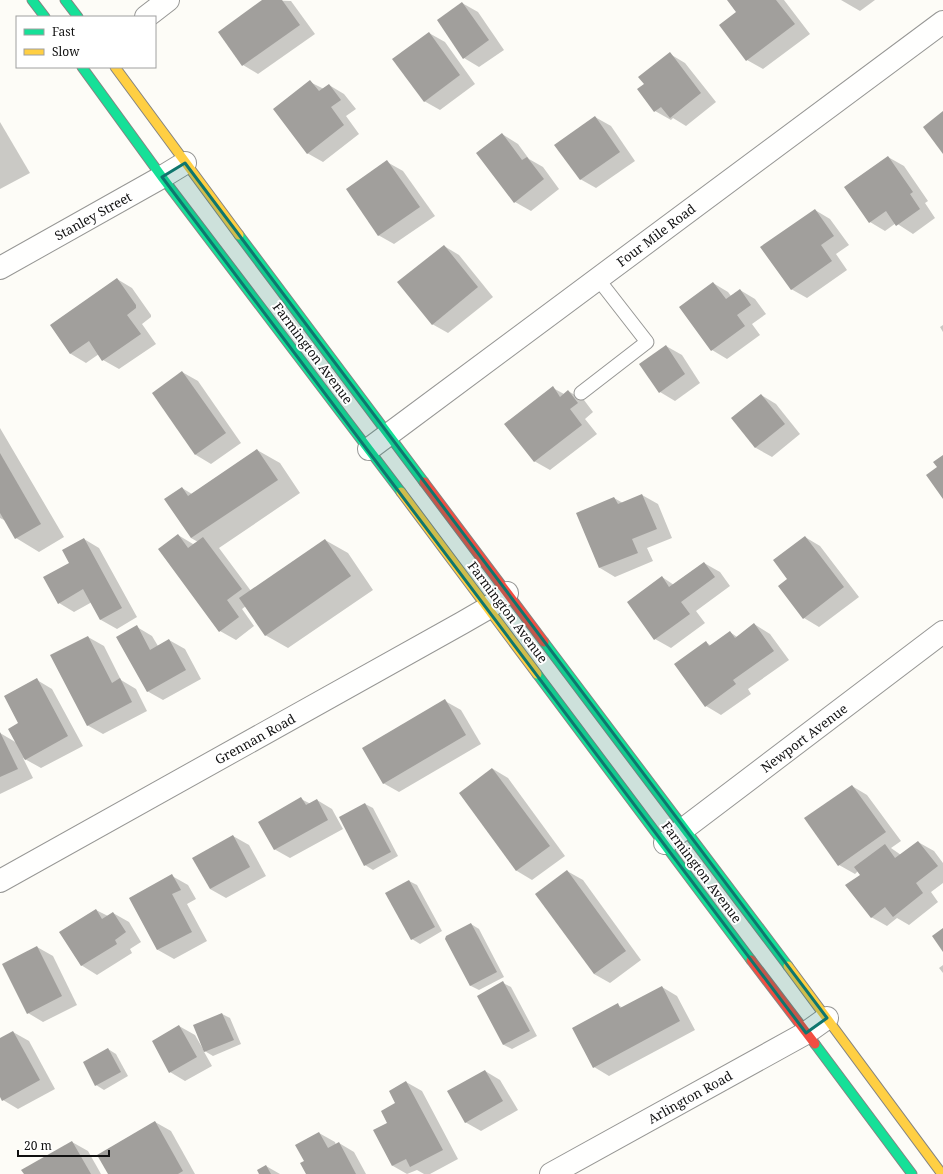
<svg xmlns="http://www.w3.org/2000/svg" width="943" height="1174" viewBox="0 0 943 1174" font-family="'Noto Serif',serif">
	<rect width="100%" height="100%" fill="#fdfcf7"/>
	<g fill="#0003">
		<path d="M264 0 291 1 315 34 258 74 243 65Z"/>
		<path d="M728 0H784L810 34 763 69 747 60 720 25 737 13Z"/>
		<path d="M841 0H875L860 11Z"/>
		<path d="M462 3 478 12 504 50 479 67 464 58Z"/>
		<path d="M429 33 445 42 475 84 440 110 424 101Z"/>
		<path d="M670 54 685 63 716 102 686 126 673 118 671 120 655 111 645 84Z"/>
		<path d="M310 82 324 89 329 85 344 94 356 109 346 116 359 134 323 162 307 153Z"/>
		<path d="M595 117 611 126 635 161 596 188 580 179Z"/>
		<path d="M0 122 30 173 0 189Z"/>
		<path d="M502 134 518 144 529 159 543 167 559 189 531 211 515 202Z"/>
		<path d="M888 157 904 166 928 201 925 203 935 218 913 234 896 223 885 231 870 222Z"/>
		<path d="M387 162 403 171 435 216 394 244 378 235Z"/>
		<path d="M815 210 830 219 849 245 836 254 847 270 807 298 791 289Z"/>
		<path d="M444 246 459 255 493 297 448 333 432 324Z"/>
		<path d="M117 279 132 288 151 315V317L142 324 156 344 119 369 103 360 99 354 86 363 71 354 51 325Z"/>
		<path d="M713 283 728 292 731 296 740 290 755 299 766 314 752 324 760 335 727 359 712 350Z"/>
		<path d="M943 325V332L940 327Z"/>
		<path d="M666 346 682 355 700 383 675 401 660 392Z"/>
		<path d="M182 372 198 381 241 443 211 464 196 455Z"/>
		<path d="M553 388 564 394 568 391 584 400 593 412 585 419 597 434 550 470 534 461Z"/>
		<path d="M761 395 776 404 800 434 772 457 756 448 732 418Z"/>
		<path d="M0 428 64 537 39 552 16 538 6 521 0 518Z"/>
		<path d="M257 450 280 463 300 493 219 548 251 591 325 540 348 553 373 590 288 648 265 635 246 606 242 609 254 626 236 640 220 631 178 535 193 544 198 542 191 538 182 488 192 494Z"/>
		<path d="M642 495 658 504 672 538 647 548 653 561 615 577 600 568 614 498 623 503Z"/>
		<path d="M805 537 820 546 859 597 819 627 804 618 780 587 789 579Z"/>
		<path d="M84 539 99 548 137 617 117 629 101 620 92 602 74 612 59 603 71 563Z"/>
		<path d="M704 563 720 572 730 586 696 611 705 623 671 648 655 639 662 577 674 585Z"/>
		<path d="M754 624 770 634 789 660 748 689 751 694 721 715 706 706V642L711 646 730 632 737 637Z"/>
		<path d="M137 627 152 636 158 646 169 640 185 649 201 679 163 700 147 691Z"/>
		<path d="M88 637 104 646 121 680 136 689 147 711 103 734 87 725Z"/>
		<path d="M37 680 52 689 83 746 41 768 23 758 33 778 0 794V733L17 743Z"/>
		<path d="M445 701 461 710 481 744 399 792 383 783Z"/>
		<path d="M493 769 508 778 565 856 532 880 517 871 460 793Z"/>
		<path d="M852 786 867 795 901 841 891 848 901 855 918 842 934 851 943 863V883L931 892 938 902 909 925 897 918 887 926 871 917 861 875 858 871 855 874 839 865Z"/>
		<path d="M301 799 311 804 317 800 332 809 343 829 290 858 274 849Z"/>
		<path d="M365 804 373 808 398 856 373 870 365 865Z"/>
		<path d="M233 836 249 845 266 876 226 898 210 889Z"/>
		<path d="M567 871 583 880 641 960 610 983 594 974Z"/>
		<path d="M172 876 188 885 196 899 187 904 207 941 174 959 158 950 130 898Z"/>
		<path d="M409 881 417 885 442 931 420 944 412 939Z"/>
		<path d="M96 910 108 916 113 913 129 922 141 942 130 949 132 953 97 975 81 965Z"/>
		<path d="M471 924 479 929 504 977 479 990 471 986 446 939Z"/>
		<path d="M37 947 53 956 77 1005 43 1022 28 1013Z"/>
		<path d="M943 965V973L939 968Z"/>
		<path d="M503 983 511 987 537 1036 512 1049 504 1045 478 996Z"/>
		<path d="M662 987 677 996 695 1030 609 1076 594 1067 618 1005 623 1008Z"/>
		<path d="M222 1014 230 1018 241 1044 213 1056 203 1050 212 1066 185 1081 170 1072 179 1026 195 1035 203 1049Z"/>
		<path d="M13 1032 29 1041 55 1089 18 1109 3 1100 0 1095V1039Z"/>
		<path d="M108 1049 116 1054 128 1076 104 1090 96 1085Z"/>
		<path d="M485 1071 500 1080 518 1110 481 1131 465 1122Z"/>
		<path d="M406 1082 422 1091 458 1159 430 1174H424L417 1170 407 1174 393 1166 388 1124Z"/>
		<path d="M155 1122 171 1131 195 1174H109Z"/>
		<path d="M319 1133 335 1142 336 1145 339 1143 354 1152 366 1174H307L305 1161Z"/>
		<path d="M72 1142 88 1151 101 1174H25Z"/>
		<path d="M266 1166 280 1174H260Z"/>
	</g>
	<g fill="#a19f9c">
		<path d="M262 0H282L300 25 242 66 218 32Z"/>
		<path d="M727 0H776L795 24 746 61 719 25 736 12Z"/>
		<path d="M462 2 489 40 463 59 437 20Z"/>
		<path d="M429 32 460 75 424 102 392 59Z"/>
		<path d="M670 52 701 93 670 118 661 107 654 112 637 89 644 84 638 77Z"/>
		<path d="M310 80 319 91 329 84 341 100 331 107 344 125 307 154 273 109Z"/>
		<path d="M943 111V154L923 127Z"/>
		<path d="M595 116 620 152 580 180 554 145Z"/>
		<path d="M502 133 522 160 527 157 544 179 514 203 476 153Z"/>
		<path d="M888 156 913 192 910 194 920 209 896 226 886 211 869 223 844 187Z"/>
		<path d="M387 160 420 207 378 236 346 189Z"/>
		<path d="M815 209 834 236 821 245 832 261 791 290 760 247Z"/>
		<path d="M444 245 478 287 432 325 397 282Z"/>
		<path d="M117 278 136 305V308L127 315 141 334 102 361 89 341 70 354 50 325Z"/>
		<path d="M713 282 726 299 740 289 751 305 737 315 745 326 711 351 679 307Z"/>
		<path d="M666 345 685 374 659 393 639 364Z"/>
		<path d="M182 371 226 433 195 455 152 393Z"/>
		<path d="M553 386 560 397 568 390 578 403 570 409 582 425 534 462 504 424Z"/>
		<path d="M761 394 785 424 755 448 731 418Z"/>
		<path d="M257 449 278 480 191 538 164 499 182 487 188 496Z"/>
		<path d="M0 453 41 524 15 539 0 513Z"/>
		<path d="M943 455V499L926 475 937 467 933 462Z"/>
		<path d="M642 494 657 529 632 539 638 553 599 568 576 513 614 497 618 504Z"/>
		<path d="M178 534 188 548 203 537 242 589 227 600 239 617 219 632 158 549Z"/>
		<path d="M805 536 844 587 803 619 778 586 787 579 773 560Z"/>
		<path d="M84 538 122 608 100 620 83 589 58 604 43 577 69 563 62 550Z"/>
		<path d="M325 539 351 576 265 636 239 598Z"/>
		<path d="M704 562 715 577 681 602 690 614 654 640 627 602 662 576 669 587Z"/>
		<path d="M754 623 774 651 733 680 736 684 705 707 674 664 706 641 709 646 730 631 735 638Z"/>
		<path d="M137 625 150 650 169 639 186 670 147 692 116 637Z"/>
		<path d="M88 636 112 683 120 678 132 702 87 726 50 655Z"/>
		<path d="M37 678 68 736 25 760 8 729 18 723 4 696Z"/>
		<path d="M445 699 466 735 383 784 362 748Z"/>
		<path d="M0 732 18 769 0 777Z"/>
		<path d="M492 768 550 846 516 871 459 793Z"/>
		<path d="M852 785 886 832 838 866 804 818Z"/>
		<path d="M301 797 306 805 317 799 328 820 274 850 258 822Z"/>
		<path d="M365 803 391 852 364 866 339 817Z"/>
		<path d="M233 835 250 867 210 889 192 858Z"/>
		<path d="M918 841 938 866 916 883 923 893 893 917 885 907 871 918 845 885 860 875 854 867 885 844 895 858Z"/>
		<path d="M567 870 626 951 594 974 535 894Z"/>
		<path d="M172 874 181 890 172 894 192 932 157 950 129 898Z"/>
		<path d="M409 880 435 927 411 940 385 893Z"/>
		<path d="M96 909 102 919 113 912 126 932 115 940 117 944 81 966 59 932Z"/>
		<path d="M471 923 497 972 470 986 445 939 446 936Z"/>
		<path d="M943 928V952L932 936Z"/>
		<path d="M37 946 62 996 27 1014 2 964Z"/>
		<path d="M503 981 530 1031 503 1045 477 996Z"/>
		<path d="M662 986 680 1021 593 1068 572 1028 618 1003 620 1008Z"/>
		<path d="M222 1013 234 1040 204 1052 193 1025Z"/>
		<path d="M179 1025 197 1057 169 1073 152 1041Z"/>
		<path d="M13 1031 40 1080 2 1101 0 1097V1038Z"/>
		<path d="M108 1048 121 1072 95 1086 83 1062Z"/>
		<path d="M485 1070 503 1101 465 1123 447 1091Z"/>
		<path d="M406 1081 443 1150 410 1167 406 1159 392 1166 373 1130 387 1123 381 1111 395 1103 389 1091Z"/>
		<path d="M155 1121 183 1171 178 1174H108L97 1155Z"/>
		<path d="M319 1132 328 1148 339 1142 356 1174H306L300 1163 304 1161 295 1145Z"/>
		<path d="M72 1141 91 1174H24L21 1170Z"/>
		<path d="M266 1165 271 1174H259L257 1170Z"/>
	</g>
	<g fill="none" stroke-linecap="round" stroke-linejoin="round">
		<g stroke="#979795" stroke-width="15">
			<path id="lane" d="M581 393 647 342 598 279"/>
		</g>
		<g stroke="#979795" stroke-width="24">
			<g id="street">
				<path d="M146 17 168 0"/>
				<path d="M0 268 162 177 185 163"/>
				<path d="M369 449 943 22"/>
				<path d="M665 843 943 632"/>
				<path d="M0 881 462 623 488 608 507 593"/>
				<path d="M551 1174 806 1033 827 1018"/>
			</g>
		</g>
		<g stroke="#858482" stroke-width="11">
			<g id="fast">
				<path d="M32 0 45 17"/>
				<path d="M65 0 78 17"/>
				<path d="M82 67 162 177 401 492"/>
				<path d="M239 235 424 482"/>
				<path d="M544 642 788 966"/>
				<path d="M537 674 751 960"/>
				<path d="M815 1044 912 1174"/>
			</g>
		</g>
		<g stroke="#858482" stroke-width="11">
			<g id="slow">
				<path d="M115 67 239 235"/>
				<path d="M401 492 537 674"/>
				<path d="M788 966 942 1174"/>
			</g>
		</g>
		<g stroke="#858482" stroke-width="11">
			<g id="jam">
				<path d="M424 482 544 642"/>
				<path d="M751 960 815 1044"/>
			</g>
		</g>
		<use href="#lane" stroke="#fffffe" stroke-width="13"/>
		<use href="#street" stroke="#fffffe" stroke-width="22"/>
		<use href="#fast" stroke="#16e098" stroke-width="9"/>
		<use href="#slow" stroke="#ffcf43" stroke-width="9"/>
		<use href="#jam" stroke="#f24e42" stroke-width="9"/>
	</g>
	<path fill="#0f766e" fill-opacity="0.2" stroke="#0f766e" stroke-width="3" stroke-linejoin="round" d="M185 163 827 1018 806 1033 162 177Z"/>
	<g text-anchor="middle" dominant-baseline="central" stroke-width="4" stroke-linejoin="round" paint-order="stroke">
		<g font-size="13" fill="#111" stroke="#fff">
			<text transform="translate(93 216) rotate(-29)">Stanley Street</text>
			<text transform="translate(656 235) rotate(-37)">Four Mile Road</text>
			<text transform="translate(313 353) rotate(53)">Farmington Avenue</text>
			<text transform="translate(508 612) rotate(53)">Farmington Avenue</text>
			<text transform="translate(804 738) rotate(-37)">Newport Avenue</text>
			<text transform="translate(255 739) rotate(-29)">Grennan Road</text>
			<text transform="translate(702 872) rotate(53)">Farmington Avenue</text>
			<text transform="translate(690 1097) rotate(-29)">Arlington Road</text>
		</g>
	</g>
	<rect x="16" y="16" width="140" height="52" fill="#ffffff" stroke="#a0a0a0"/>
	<rect x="24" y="29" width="20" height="6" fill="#16e098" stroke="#a0a0a0"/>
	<text x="52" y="36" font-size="12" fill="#111111">Fast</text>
	<rect x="24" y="49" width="20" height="6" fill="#ffcf43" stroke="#a0a0a0"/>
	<text x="52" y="56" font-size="12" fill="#111111">Slow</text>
	<path d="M18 1150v6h91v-6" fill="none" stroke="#111111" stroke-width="2"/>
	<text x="24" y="1150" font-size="12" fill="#111111" stroke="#ffffff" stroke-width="3" paint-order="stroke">20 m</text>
</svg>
